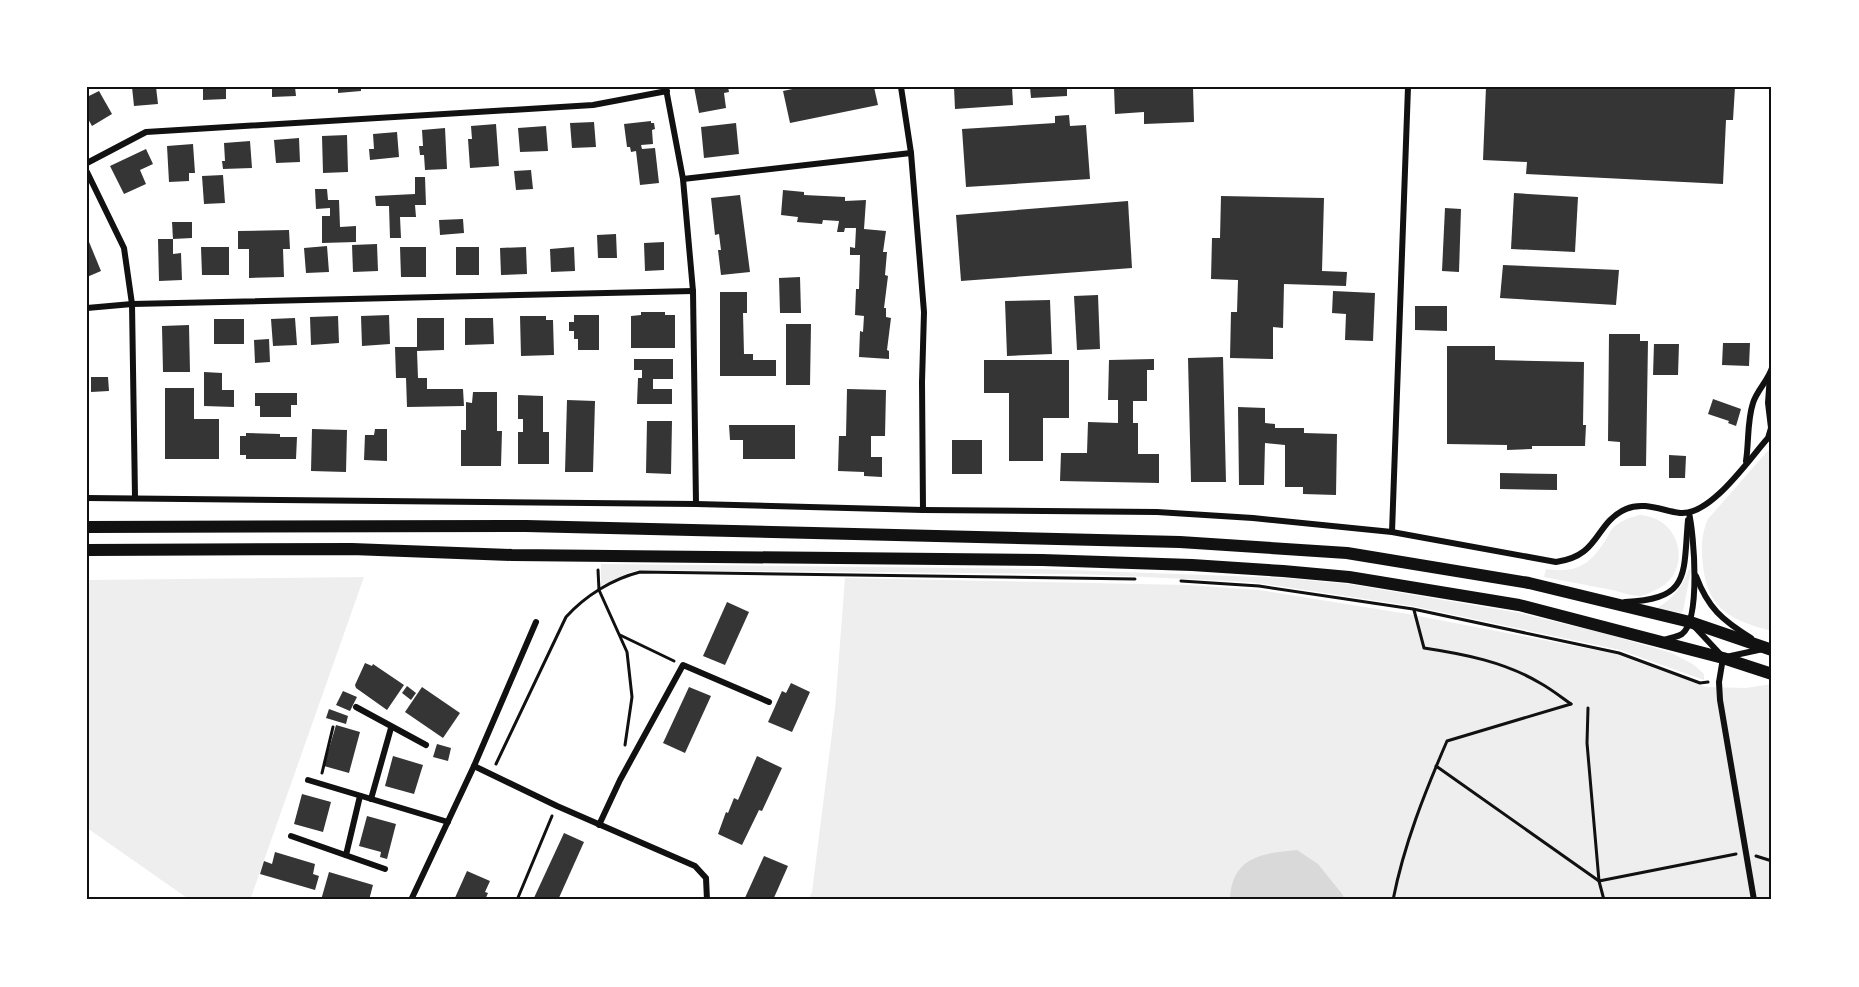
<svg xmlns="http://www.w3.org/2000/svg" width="1859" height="987" viewBox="0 0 1859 987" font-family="'Public Sans',sans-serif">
	<rect width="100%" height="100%" fill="#fff"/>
	<g fill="#eee">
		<path d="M1772 446V631C1733 621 1707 610 1703 565 1701 549 1701 535 1708 519Z"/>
		<path d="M1639 515C1684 517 1694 576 1653 591 1649 593 1644 596 1640 596 1631 596 1621 592 1612 590 1590 586 1567 581 1544 577L1546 569C1573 573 1588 567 1603 544 1607 539 1609 532 1613 528 1620 521 1629 518 1639 515Z"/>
		<path d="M601 564 1040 569 1283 578 1349 584 1519 613 1599 632 1672 653 1694 665 1704 674V680L1620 650 1412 606 1251 582 1080 574 638 570 628 573 601 586Z"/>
		<path d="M1689 569 1691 570 1683 611 1681 613 1657 608C1674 598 1682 587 1689 569Z"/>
		<path d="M364 577 250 900H190L87 828V580Z"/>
		<path d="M845 578 1187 585 1259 590 1408 614 1616 654 1706 687 1746 688 1772 684V900H808L812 892 835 709Z"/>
	</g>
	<path fill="#d9d9d9" d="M1297 850 1318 864 1343 895 1344 900H1230C1231 857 1263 853 1297 850Z"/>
	<g fill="#353535">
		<path d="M132 87H156L158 104 134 106Z"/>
		<path d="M203 87H226V99L203 100Z"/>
		<path d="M272 87H295L296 96 272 97Z"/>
		<path d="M338 87H361V91L338 93Z"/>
		<path d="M694 87H728L729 92 724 93 726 108 699 113Z"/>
		<path d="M802 87H874L878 105 790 123 783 91Z"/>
		<path d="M954 87H1012L1013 105 955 109Z"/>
		<path d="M1030 87H1067V96L1031 98Z"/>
		<path d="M1114 87H1193L1194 122 1144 124V112L1115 114Z"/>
		<path d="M1486 87H1735L1733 120H1726L1723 184 1526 174 1527 162 1483 160Z"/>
		<path d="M99 91 112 114 92 126 87 117V97Z"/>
		<path d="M1069 115 1070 126 1086 125 1090 179 966 187 962 129 1055 123V116Z"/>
		<path d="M651 121V123H654L655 129 652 130 653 144 641 145 642 149 655 148 659 183 640 185 636 151 631 152 630 147H627L624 124Z"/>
		<path d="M594 122 596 147 572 148 570 123Z"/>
		<path d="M736 123 739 154 704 158 701 127Z"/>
		<path d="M496 124 499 166 470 168 468 139H472L471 126Z"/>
		<path d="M546 126 548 151 520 152 518 128Z"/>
		<path d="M445 128 447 169 425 170 424 155H420L419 146H423L422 130Z"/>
		<path d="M397 132 399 157 370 160 369 149H374L373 134Z"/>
		<path d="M347 135 348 172 323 173 322 136Z"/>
		<path d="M299 138 300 162 276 163 274 140Z"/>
		<path d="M250 141 252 168 223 169 222 161H225L224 143Z"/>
		<path d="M193 144 195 173H189V181L169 182 167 146Z"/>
		<path d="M146 149 153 164 140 170 146 184 124 194 110 166Z"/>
		<path d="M531 170 533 189 516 190 514 171Z"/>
		<path d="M223 175 225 203 204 204 202 176Z"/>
		<path d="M415 177H425L426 205H415L416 217H400L401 238H390L389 206H376L375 196 415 194Z"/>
		<path d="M315 189H327L328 200H339L340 227 356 226V242L322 243V216H330V208L316 209Z"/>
		<path d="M783 190 804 192V195L845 197V201L866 200 864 229 886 231 883 252H887L885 275 888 276 884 308H886V317L891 318 887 350 889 351V359L859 357 860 331 863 332 864 316 855 315 856 289H859L860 255H850V247L855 248 856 228H845L844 232H837L839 221 823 220 822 224 797 222 798 217 781 215Z"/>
		<path d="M1514 193 1578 197 1575 252 1511 249Z"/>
		<path d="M740 195 750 272 721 275 718 250H721L719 234 715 235 711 198Z"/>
		<path d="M1221 196 1324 198 1322 271 1347 272 1346 286 1284 284 1283 328 1273 327V359L1230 358 1231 312H1237L1238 280 1211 279 1212 238H1220Z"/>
		<path d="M1128 201 1132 268 961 281 956 215Z"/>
		<path d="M1445 208 1461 209 1459 272 1442 271Z"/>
		<path d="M463 219 464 233 440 235 439 220Z"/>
		<path d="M172 222H192V238L173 239Z"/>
		<path d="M289 230 290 249H283L284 277 249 278V249H238V231Z"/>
		<path d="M616 234 617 258H598L597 235Z"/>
		<path d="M87 237 101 271 87 277Z"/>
		<path d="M158 239H173V254L181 253 182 280 159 281Z"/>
		<path d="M664 242V270L645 271 644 243Z"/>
		<path d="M377 244 378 271 353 272 352 245Z"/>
		<path d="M327 246 329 272 306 273 304 248Z"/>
		<path d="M201 247H229V275H202Z"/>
		<path d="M400 247H426V277H401Z"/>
		<rect x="456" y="247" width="23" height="28"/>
		<path d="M526 247 527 274 501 275 500 248Z"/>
		<path d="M574 247 575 271 551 272 550 249Z"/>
		<path d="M1503 265 1619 270 1616 305 1500 298Z"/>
		<path d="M800 277 801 313H780L779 278Z"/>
		<path d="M1333 291 1375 293 1373 341 1345 340 1346 314 1332 313Z"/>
		<path d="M720 292H747V313H743L744 354H753V360H776V376H720Z"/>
		<path d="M1098 295 1100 349 1077 350 1074 296Z"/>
		<path d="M1050 300 1052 354 1007 356 1005 301Z"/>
		<path d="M1415 306H1447V331L1415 330Z"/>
		<path d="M641 312H665V315H675V348H631V316L641 315Z"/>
		<path d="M389 315 390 344 362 346 361 316Z"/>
		<path d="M574 315H599V350H578V339H574V331H569V322H574Z"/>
		<path d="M338 316 339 343 311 345 310 317Z"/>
		<path d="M520 316H546V320H553L554 355 521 356Z"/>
		<path d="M295 318 297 345 273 346 271 319Z"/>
		<path d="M417 318H444V350L417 351 418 378H427V389H463L464 406 407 407 406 378H396L395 347H417Z"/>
		<path d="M465 318H493L494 344 465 345Z"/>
		<rect x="214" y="319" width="30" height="25"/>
		<path d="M786 324H811L810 385H786Z"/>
		<path d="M189 325 190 372H163L162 326Z"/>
		<path d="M1609 334H1640V341H1648L1646 466H1620V442L1608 441Z"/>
		<path d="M269 339 270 362 255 363 254 340Z"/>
		<path d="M1723 343H1750L1749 366 1722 365Z"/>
		<path d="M1654 344H1679L1678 375H1653Z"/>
		<path d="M1447 346H1495V360L1584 362 1583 425H1586L1585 446H1532V449L1507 450V445L1447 444Z"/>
		<path d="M1223 357 1226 482H1191L1188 358Z"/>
		<path d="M634 359H673V379H653V389H672V404H637L638 378H642V370H634Z"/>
		<path d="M1154 359V370H1147V401H1133V423H1138V454H1159V483L1060 481 1061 453H1087L1088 422 1118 423V400H1108L1109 360Z"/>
		<path d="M984 360H1069V418H1043V461H1009V393H984Z"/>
		<path d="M204 372 222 373V390H234V407L204 406Z"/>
		<path d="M91 377H108L109 391 91 392Z"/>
		<path d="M165 388H194V419H219V459H165Z"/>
		<path d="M847 389 886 390 885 436H871V457H882V477L864 476V472L838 471 839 436H846Z"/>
		<path d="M473 392H497V431H502L501 466H461V430H466V402L472 403Z"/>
		<path d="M255 393H297V405H291V417H260V406H255Z"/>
		<path d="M518 395 543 396V432H549V464H518V432H523V419H518Z"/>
		<path d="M1713 399 1741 409 1736 426 1728 423 1729 421 1708 414Z"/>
		<path d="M567 400 595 401 593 472H565Z"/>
		<path d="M1238 407 1265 408V423L1275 424V428H1304V433L1337 434 1336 495 1303 494V487H1285V445L1265 443 1264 485H1239Z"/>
		<path d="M647 421H672L671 474 646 473Z"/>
		<path d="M729 425H795V459H743V440H730Z"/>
		<path d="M312 429 347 430 346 472 311 471Z"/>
		<path d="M375 429H387V461L364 460 365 435H374Z"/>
		<path d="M246 433 280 434V437H297L296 459H246V455H240V436H246Z"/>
		<rect x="952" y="440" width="30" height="34"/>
		<path d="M1669 455 1686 456 1685 478H1669Z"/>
		<path d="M1500 473 1557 474V490L1500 489Z"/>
		<path d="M727 602 749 612 725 665 703 656Z"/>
		<path d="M365 663 372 666 373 664 404 685 387 710 356 688 355 685Z"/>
		<path d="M791 683 810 692 792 732 768 722 782 691 786 693Z"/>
		<path d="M407 686 416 693 411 700 402 693Z"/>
		<path d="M422 687 460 713 443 738 405 712Z"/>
		<path d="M689 687 711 696 685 753 663 743Z"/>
		<path d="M343 691 357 697 350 711 336 705Z"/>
		<path d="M329 709 348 716 346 724 326 718Z"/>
		<path d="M336 725 360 732 349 773 324 766Z"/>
		<path d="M437 744 451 748 448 761 433 757Z"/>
		<path d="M393 756 423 765 414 794 385 786Z"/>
		<path d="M757 756 782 768 762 811 759 810 742 845 718 834 726 812 728 813 734 798 738 800Z"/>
		<path d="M302 794 331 802 323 832 294 824Z"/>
		<path d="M367 816 396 824 387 859 380 857 381 852 359 846Z"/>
		<path d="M564 833 584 842 558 900H533Z"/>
		<path d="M275 852 315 864 313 874 319 876 315 890 260 874 264 861 272 864Z"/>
		<path d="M764 856 788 866 773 900H744Z"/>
		<path d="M467 871 490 881 485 892 488 893 485 900H454Z"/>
		<path d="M329 872 373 885 369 900H321Z"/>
	</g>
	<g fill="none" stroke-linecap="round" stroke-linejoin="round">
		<g stroke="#111" stroke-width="3">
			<path d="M598 570 599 590 627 652 632 697 625 745"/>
			<path d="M1181 581 1259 586 1413 609 1619 653 1700 683 1708 682"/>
			<path d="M1414 610 1424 648C1464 654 1505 662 1540 683 1551 689 1561 697 1571 704"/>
			<path d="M620 635 674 661"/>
			<path d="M1588 708 1587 743 1599 881 1736 854"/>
			<path d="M496 764 566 617C585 596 612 579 640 572L1135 579"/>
			<path d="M1436 766 1599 881 1604 900"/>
			<path d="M322 773 333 727"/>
			<path d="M1756 856 1772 861"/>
			<path d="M517 900 552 816"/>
			<path d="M1393 900C1404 844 1425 792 1447 741L1571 704"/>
		</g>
		<g stroke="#111" stroke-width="6">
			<path d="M901 87 911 153 924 312 922 382 923 510"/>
			<path d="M666 89 683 179 693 291 696 504"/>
			<path d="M87 163 146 132 593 105 667 91"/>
			<path d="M87 172 124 248 132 304 135 497"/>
			<path d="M683 179 911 153"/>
			<path d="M87 308 132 304 693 291"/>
			<path d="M1746 461C1749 442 1747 421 1753 403 1757 390 1768 381 1772 368"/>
			<path d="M87 498 696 504 923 510 1157 512 1253 518 1392 532 1556 562C1601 556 1594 523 1626 509 1644 501 1663 511 1680 513 1711 516 1749 459 1768 438L1771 428 1768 403 1770 375"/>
			<path d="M1392 532 1408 87"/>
			<path d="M1696 576C1708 608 1722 620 1751 638"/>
			<path d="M1625 602C1691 599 1683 575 1688 520"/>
			<path d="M1693 625 1721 655"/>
			<path d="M1664 640C1669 638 1678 637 1682 634 1701 619 1694 535 1689 513"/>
			<path d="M1726 657 1763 649"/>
			<path d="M1723 658 1719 682 1720 700 1754 900"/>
			<path d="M356 707 426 745"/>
			<path d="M474 766 557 806 695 866 706 878 707 900"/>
			<path d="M308 780 448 822"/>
			<path d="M371 799 391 728"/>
			<path d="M599 825 620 780 683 665 769 702"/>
			<path d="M291 836 385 869"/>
			<path d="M346 855 360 796"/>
			<path d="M411 900 474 766 536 622"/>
		</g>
		<g stroke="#111" stroke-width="12">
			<path d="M87 527 526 526 1180 542 1347 553 1529 583 1690 622 1772 650"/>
			<path d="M87 550 352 549 512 555 1042 560 1192 565 1283 571 1349 577 1519 605 1723 658 1772 674"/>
		</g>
	</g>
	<rect width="1859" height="987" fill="none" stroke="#ffffff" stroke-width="177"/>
	<rect x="88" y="88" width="1682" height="810" fill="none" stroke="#111" stroke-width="2"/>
</svg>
